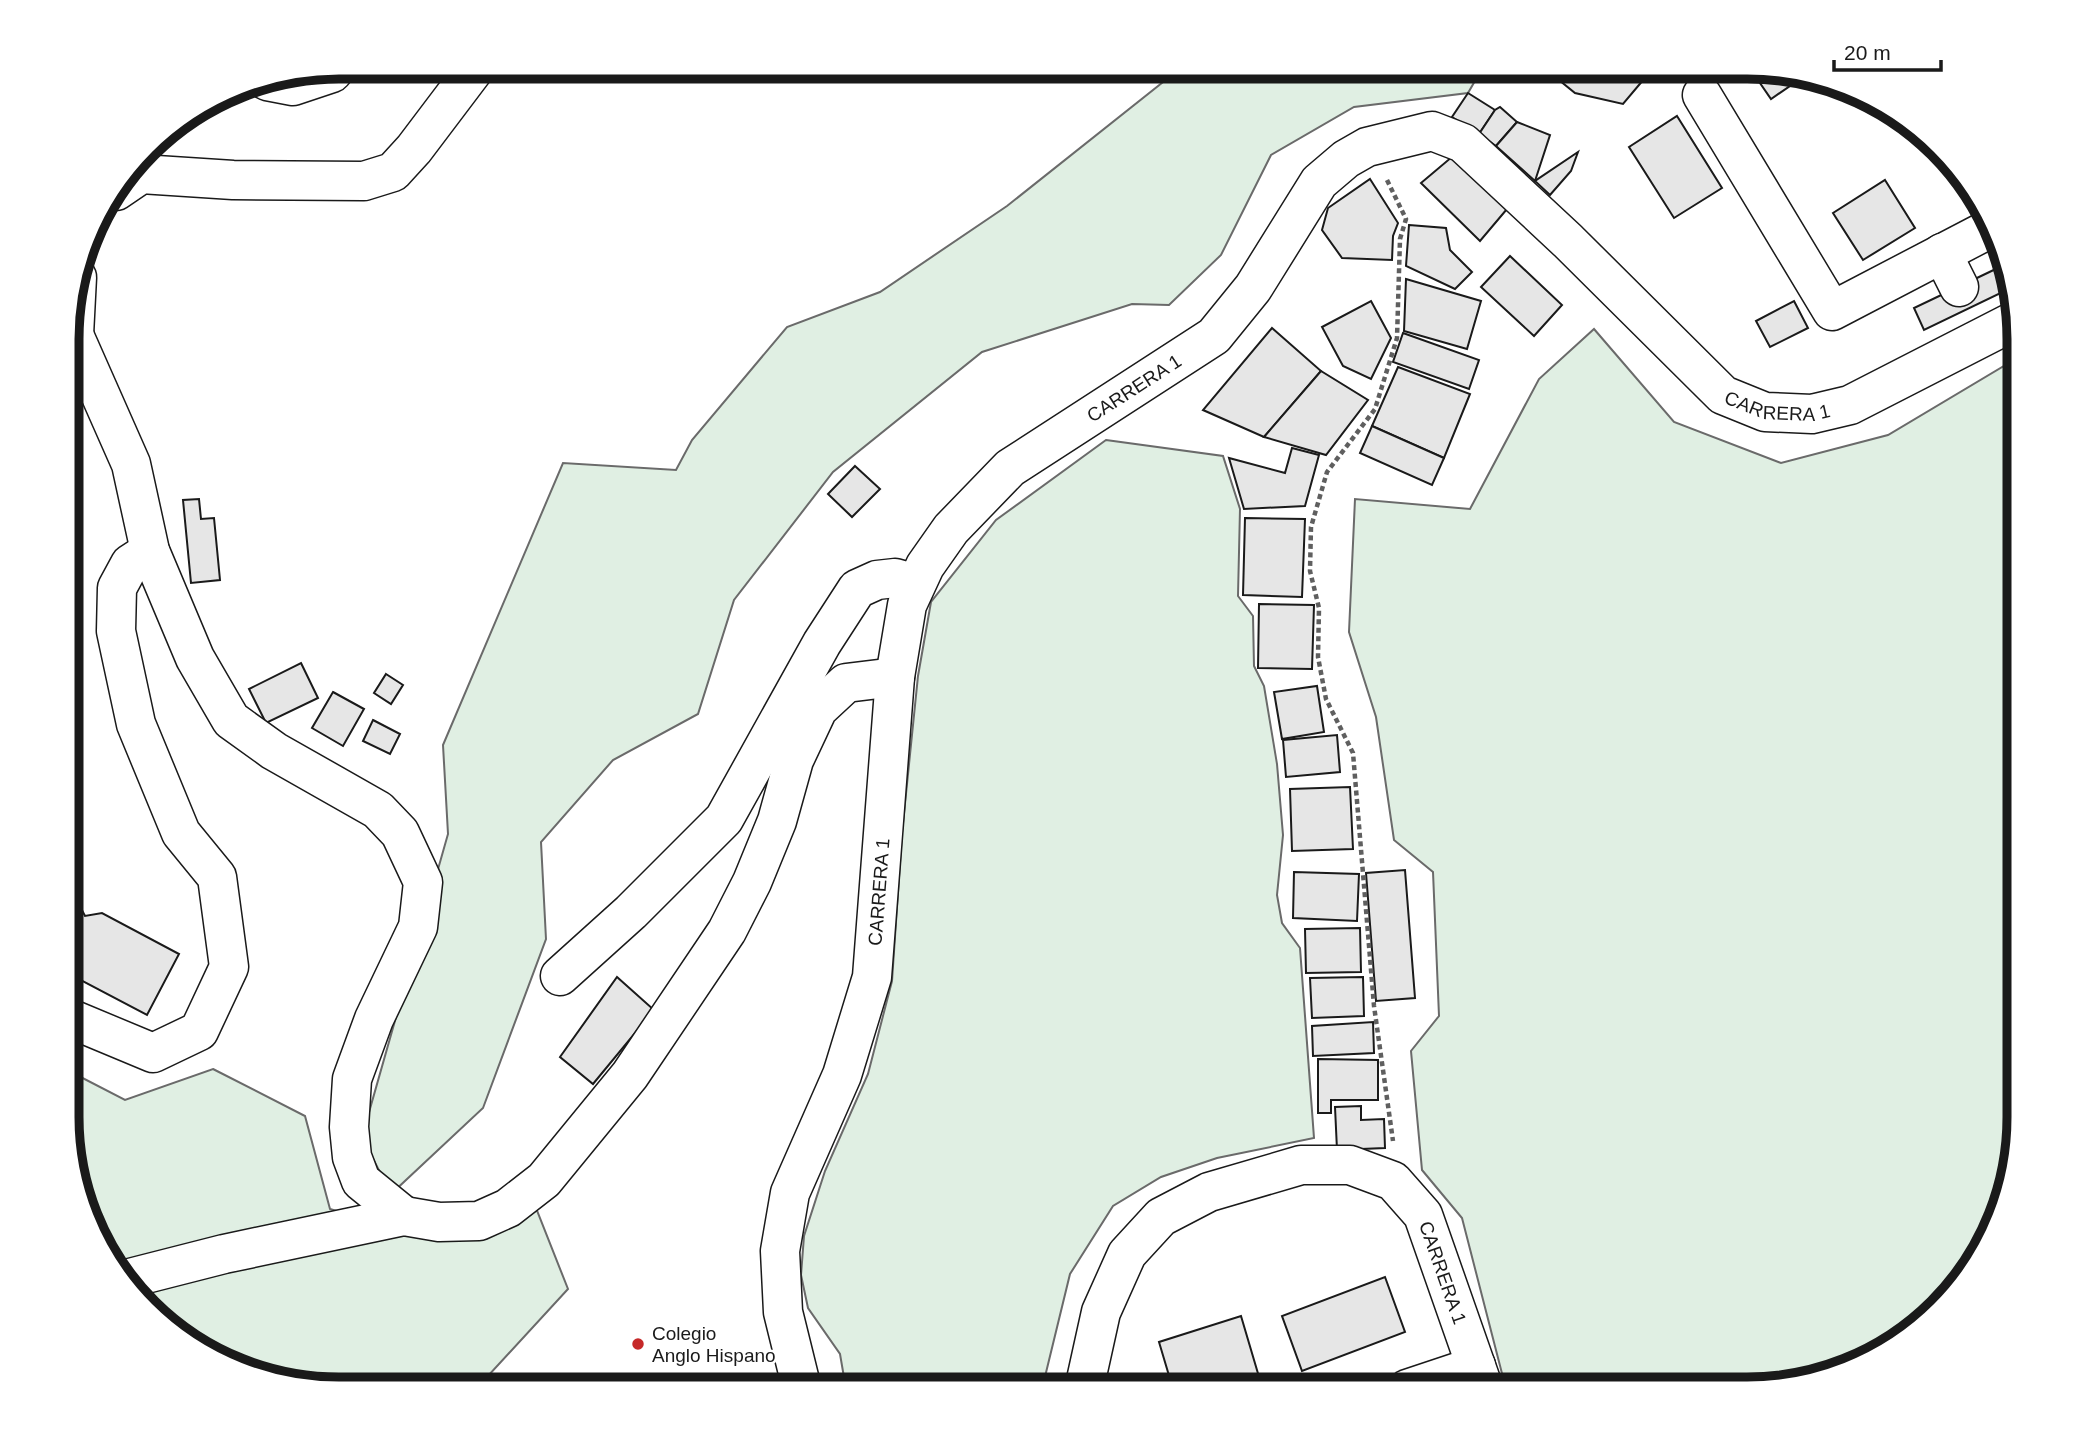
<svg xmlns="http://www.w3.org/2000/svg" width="2086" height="1456" viewBox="0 0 2086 1456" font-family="Arial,sans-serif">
	<rect width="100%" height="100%" fill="#fff"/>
	<g fill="#e0efe3" stroke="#6a6a6a" stroke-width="2">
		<path d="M1182 67H1483L1468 93 1354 107 1271 155 1221 255 1169 305 1132 304 982 352 833 472 734 600 698 714 613 760 541 842 546 939 483 1108 391 1194 362 1137 448 834 443 745 563 463 676 470 692 440 787 327 880 292 1007 206Z"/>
		<path d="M1594 329 1674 422 1781 463 1888 435 2019 357V1135L2005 1205 1964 1283 1868 1361 1748 1389H1506L1462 1218 1422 1170 1411 1051 1439 1016 1433 872 1394 840 1376 717 1349 632 1355 499 1470 509 1539 379Z"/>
		<path d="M1106 440 1223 456 1240 509 1238 596 1253 616 1254 666 1264 686 1277 764 1283 835 1277 895 1282 923 1300 948 1314 1138 1217 1158 1161 1177 1113 1206 1070 1274 1042 1389H846L840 1354 808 1308 801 1275 804 1236 825 1171 868 1074 892 981 902 833 918 676 931 602 996 520Z"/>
		<path d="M213 1069 305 1116 330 1209 391 1227 532 1198 568 1289 476 1389H321L251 1375 173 1334 103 1253 69 1153V1071L125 1100Z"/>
	</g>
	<g fill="#e6e6e6" stroke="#1a1a1a" stroke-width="2">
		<path d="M1543 67H1630L1644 79 1623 104 1575 93Z"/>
		<path d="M1749 67H1765L1806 75 1771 99Z"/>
		<path d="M1468 93 1495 110 1479 134 1452 117Z"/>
		<path d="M1500 107 1517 122 1496 146 1479 134 1495 110Z"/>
		<path d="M1677 116 1722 188 1674 218 1629 147Z"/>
		<path d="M1517 122 1550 135 1535 181 1496 146Z"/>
		<path d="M1578 152 1571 171 1550 195 1535 181Z"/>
		<path d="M1453 156 1507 209 1480 241 1421 183Z"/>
		<path d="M1370 179 1398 223 1393 236 1392 260 1342 258 1322 230 1328 208Z"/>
		<path d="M1885 180 1915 228 1863 260 1833 213Z"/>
		<path d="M1409 225 1446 228 1450 250 1472 272 1455 289 1406 266Z"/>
		<path d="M1510 256 1562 305 1534 336 1481 287Z"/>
		<path d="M2002 266 2009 289 1924 330 1914 308Z"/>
		<path d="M1406 279 1481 301 1467 349 1404 331Z"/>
		<path d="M1371 301 1391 338 1371 379 1343 366 1322 327Z"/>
		<path d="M1794 301 1808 328 1770 347 1756 321Z"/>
		<path d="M1272 328 1321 371 1264 437 1203 410Z"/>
		<path d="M1403 333 1479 360 1469 389 1393 362Z"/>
		<path d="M1398 367 1470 394 1444 458 1372 426Z"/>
		<path d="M1321 371 1368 400 1326 455 1264 437Z"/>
		<path d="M1372 426 1444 458 1432 485 1360 453Z"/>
		<path d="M1292 448 1319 455 1305 506 1244 509 1229 458 1285 473Z"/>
		<path d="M855 466 880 489 852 517 828 494Z"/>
		<path d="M199 499 201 519 214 518 220 580 191 583 183 500Z"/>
		<path d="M1245 518 1305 519 1302 597 1243 595Z"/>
		<path d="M1259 604 1314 605 1312 669 1258 668Z"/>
		<path d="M301 663 318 698 266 723 249 689Z"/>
		<path d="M386 674 403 685 391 704 374 693Z"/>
		<path d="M1317 686 1324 732 1282 739 1274 692Z"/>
		<path d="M333 692 364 709 343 746 312 728Z"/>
		<path d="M373 720 400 734 390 754 363 741Z"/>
		<path d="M1337 735 1340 772 1286 777 1283 740Z"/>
		<path d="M1350 787 1353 849 1292 851 1290 789Z"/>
		<path d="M1405 870 1415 998 1376 1001 1366 873Z"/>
		<path d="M1294 872 1359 874 1357 921 1293 918Z"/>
		<path d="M70 887 85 916 102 913 179 954 147 1015 69 974Z"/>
		<path d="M1360 928 1361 972 1306 973 1305 929Z"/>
		<path d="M617 977 654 1010 593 1084 560 1057Z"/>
		<path d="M1363 977 1364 1016 1312 1018 1310 978Z"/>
		<path d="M1373 1022 1374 1053 1313 1056 1312 1026Z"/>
		<path d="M1318 1059 1378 1060V1100H1331V1113H1318Z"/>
		<path d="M1361 1106V1120L1384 1119 1385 1148 1337 1150 1335 1107Z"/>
		<path d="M1385 1277 1405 1332 1302 1371 1282 1316Z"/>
		<path d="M1241 1316 1262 1387 1254 1389H1173L1159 1342Z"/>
	</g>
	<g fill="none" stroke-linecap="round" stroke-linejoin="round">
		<g stroke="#1a1a1a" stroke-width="41">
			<g id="minor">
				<path d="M267 81 293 86 332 73 337 67"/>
				<path d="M1702 95 1832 311 1991 228"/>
				<path d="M116 191 141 174 233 180 364 181 393 172 414 149 476 67"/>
				<path d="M1942 253 1959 287"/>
				<path d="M69 331 74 335 131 464 150 551 195 658 231 720 274 751 378 810 400 833 423 882 418 927 374 1019 352 1079 349 1127 352 1157 361 1181 404 1216"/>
				<path d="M74 335 77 277"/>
				<path d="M560 976 631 912 724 819 822 643 857 589 877 580 895 578 916 584"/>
				<path d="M69 1018 153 1053 199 1031 229 967 217 877 181 833 136 724 116 631 117 588 130 564 150 551"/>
				<path d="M126 1279 224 1254 404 1216 439 1222 479 1221 508 1208 544 1180 630 1075 727 931 752 882 777 821 794 760 818 709 846 683 895 677"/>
				<path id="s1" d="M802 1389 783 1312 780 1251 790 1193 842 1075 872 977 895 677 907 605 925 566 951 529 1010 468 1214 336 1253 288 1319 182 1346 159 1367 147 1432 131 1463 143 1568 241 1723 395 1765 412 1812 414 1850 405 2018 319"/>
				<path id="s2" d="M1084 1389 1101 1312 1127 1254 1161 1217 1209 1192 1301 1165H1350L1393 1181 1423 1215 1484 1389"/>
				<path d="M1407 1389 1476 1366"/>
			</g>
		</g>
		<path stroke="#5f5f5f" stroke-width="4.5" stroke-dasharray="5 3.5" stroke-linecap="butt" d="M1387 180 1406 219 1400 239 1397 338 1375 409 1327 472 1311 527 1310 571 1319 608 1318 657 1326 699 1353 753 1374 1006 1393 1141"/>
		<use href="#minor" stroke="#fff" stroke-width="38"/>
	</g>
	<circle fill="#c62828" stroke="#fff" stroke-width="2.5" cx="638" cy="1344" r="7"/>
	<g text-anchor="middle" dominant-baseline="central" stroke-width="5" stroke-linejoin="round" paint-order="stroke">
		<g font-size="19" fill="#1a1a1a" stroke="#fff">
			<text stroke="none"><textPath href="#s1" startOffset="1125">CARRERA 1</textPath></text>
			<text stroke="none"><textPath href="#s1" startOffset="1986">CARRERA 1</textPath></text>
			<text stroke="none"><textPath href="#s1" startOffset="516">CARRERA 1</textPath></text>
			<text stroke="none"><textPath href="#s2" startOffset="544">CARRERA 1</textPath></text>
		</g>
		<g font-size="19" fill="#1a1a1a" stroke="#fff" text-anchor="start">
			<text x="652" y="1333">Colegio<tspan x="652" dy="22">Anglo Hispano</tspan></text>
		</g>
	</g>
	<path d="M0 0H2086V1456H0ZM339 79H1747A260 260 0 0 1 2007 339V1117A260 260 0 0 1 1747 1377H339A260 260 0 0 1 79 1117V339A260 260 0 0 1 339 79Z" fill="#fff" fill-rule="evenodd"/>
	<path fill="none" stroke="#1a1a1a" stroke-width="9" d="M339 79H1747A260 260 0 0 1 2007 339V1117A260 260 0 0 1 1747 1377H339A260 260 0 0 1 79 1117V339A260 260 0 0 1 339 79Z"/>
	<path d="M1834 60v10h107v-10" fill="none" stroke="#1a1a1a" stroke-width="3.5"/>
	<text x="1844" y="60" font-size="21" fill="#1a1a1a" stroke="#ffffff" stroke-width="5" paint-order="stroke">20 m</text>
</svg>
